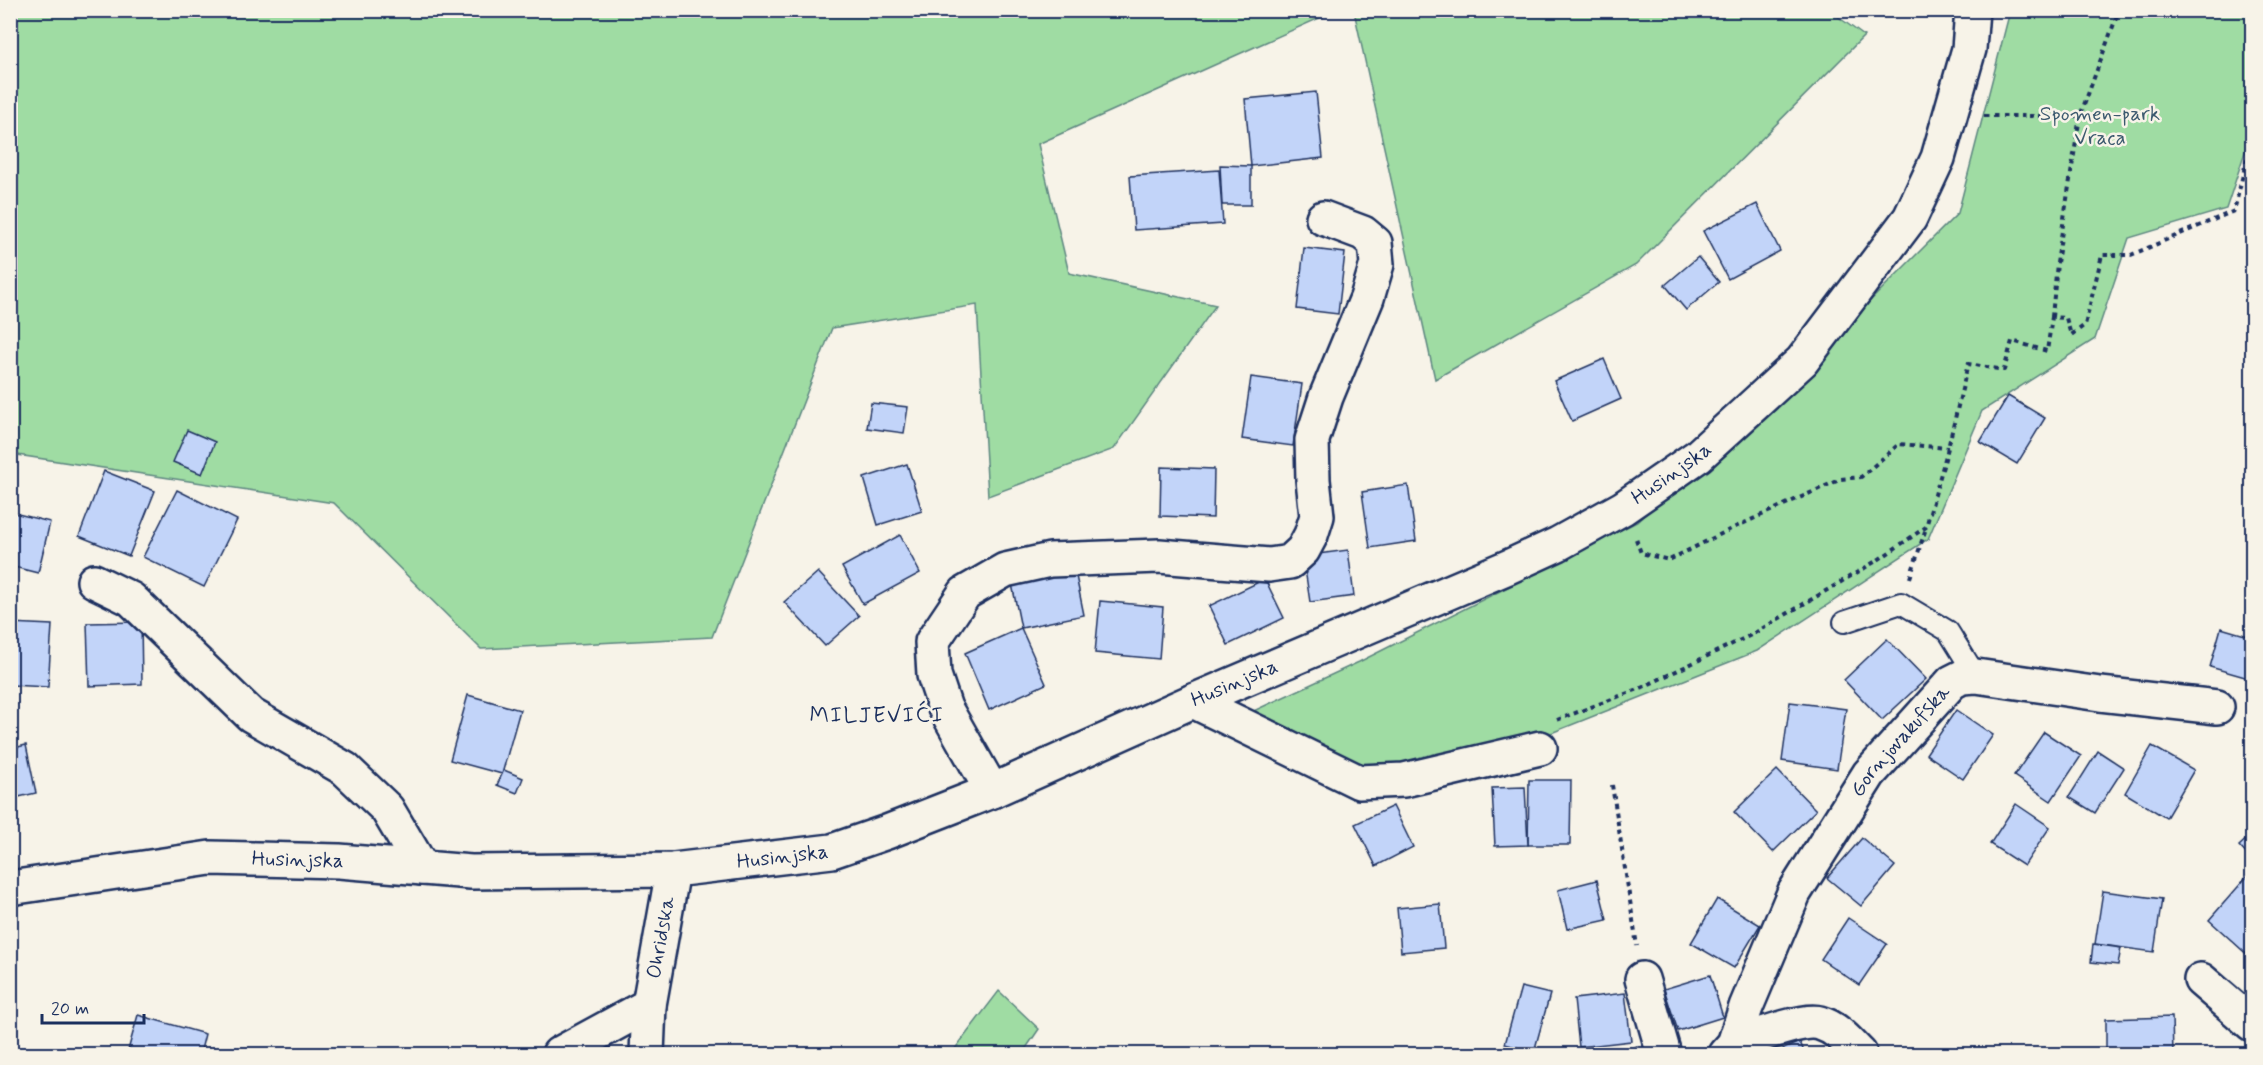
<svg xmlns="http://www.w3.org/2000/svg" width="2263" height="1065" viewBox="0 0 2263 1065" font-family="Mynerve,sans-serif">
	<rect width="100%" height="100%" fill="#f7f3e8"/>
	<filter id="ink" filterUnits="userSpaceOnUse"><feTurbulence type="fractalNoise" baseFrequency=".0167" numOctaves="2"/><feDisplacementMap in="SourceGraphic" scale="12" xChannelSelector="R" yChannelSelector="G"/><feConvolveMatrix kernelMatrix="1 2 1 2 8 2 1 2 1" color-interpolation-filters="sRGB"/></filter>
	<g filter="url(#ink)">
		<g fill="#9fdca3" stroke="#5d8680" stroke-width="1.5">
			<path d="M1829 10 1864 36 1636 265 1435 379 1354 11Z"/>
			<path d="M10 11H1335L1038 144 1069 273 1216 305 1114 449 988 496 977 305 832 328 712 637 481 649 334 503 11 454Z"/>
			<path d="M2010 11H2252V131L2226 209 2129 238 2095 339 1982 411 1928 539 1757 651 1526 743 1377 775 1245 715 1359 662 1637 522 1831 340 1958 213Z"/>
			<path d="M999 991 1039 1029 1022 1054H951Z"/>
		</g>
		<g fill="#c2d4f9" stroke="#1b2f5e" stroke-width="1.5">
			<path d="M1316 92 1323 158 1251 166 1245 99Z"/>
			<path d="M1220 165 1251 166V205H1222Z"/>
			<path d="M1219 170 1223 224 1134 230 1130 176Z"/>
			<path d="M1757 204 1780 251 1728 279 1703 231Z"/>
			<path d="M1304 248 1345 253 1338 314 1297 309Z"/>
			<path d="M1698 257 1719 282 1686 310 1665 285Z"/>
			<path d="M1604 359 1621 399 1572 421 1554 381Z"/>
			<path d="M1251 377 1302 384 1293 446 1242 439Z"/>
			<path d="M2008 396 2045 418 2017 464 1980 442Z"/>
			<path d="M871 403 908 407 904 433 867 428Z"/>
			<path d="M187 430 215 442 202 474 173 462Z"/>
			<path d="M907 464 922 511 878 525 864 478Z"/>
			<path d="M1161 467 1214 469 1213 518 1160 516Z"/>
			<path d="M104 471 155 491 129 556 79 536Z"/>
			<path d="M1408 485 1416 541 1370 548 1362 492Z"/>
			<path d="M177 490 237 520 204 587 143 557Z"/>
			<path d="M10 512 50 522 38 573 10 566Z"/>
			<path d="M900 535 920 573 863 604 842 567Z"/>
			<path d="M1348 550 1354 596 1310 602 1303 556Z"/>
			<path d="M1075 571 1084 615 1021 628 1012 584Z"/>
			<path d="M818 572 859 616 825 646 784 602Z"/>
			<path d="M1265 579 1284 618 1228 645 1209 606Z"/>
			<path d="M1100 601 1163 607 1159 659 1095 653Z"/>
			<path d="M141 622 142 684 89 686 87 623Z"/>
			<path d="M10 623 52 625 48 687 10 685Z"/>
			<path d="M1021 628 1046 684 989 710 965 653Z"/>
			<path d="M2221 628 2252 637V679L2210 667Z"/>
			<path d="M1887 639 1926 679 1882 720 1844 680Z"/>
			<path d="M468 695 520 710 502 774 450 760Z"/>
			<path d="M1790 702 1846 709 1837 769 1782 761Z"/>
			<path d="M1956 710 1993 735 1963 779 1926 754Z"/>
			<path d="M2044 732 2081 756 2051 801 2014 776Z"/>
			<path d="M26 745 36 793 10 799V749Z"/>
			<path d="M2152 746 2194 770 2166 818 2125 793Z"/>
			<path d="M2098 751 2124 768 2095 813 2069 797Z"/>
			<path d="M504 770 523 778 517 793 497 785Z"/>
			<path d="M1777 770 1816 810 1773 852 1734 812Z"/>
			<path d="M1529 780H1571L1570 845H1528Z"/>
			<path d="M1525 787 1528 845 1495 846 1492 788Z"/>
			<path d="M2016 804 2050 827 2024 866 1990 844Z"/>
			<path d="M1393 806 1413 847 1376 866 1355 824Z"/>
			<path d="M2252 834V860L2239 846Z"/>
			<path d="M1862 838 1895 866 1861 906 1827 878Z"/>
			<path d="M2251 872 2252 874V959L2209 920Z"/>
			<path d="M1597 880 1607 920 1567 929 1558 890Z"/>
			<path d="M2103 891 2162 899 2154 952 2095 944Z"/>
			<path d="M1717 899 1760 925 1734 968 1691 943Z"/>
			<path d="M1440 904 1444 948 1401 952 1397 908Z"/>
			<path d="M1848 918 1887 944 1859 985 1821 959Z"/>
			<path d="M2093 944 2121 948 2118 965 2091 962Z"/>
			<path d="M1710 975 1723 1017 1678 1031 1664 989Z"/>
			<path d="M1521 987 1550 994 1534 1052 1505 1044Z"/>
			<path d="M1625 993 1631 1041 1579 1047 1574 999Z"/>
			<path d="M138 1015 205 1034 200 1054H127Z"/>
			<path d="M2172 1017 2173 1054H2106V1019Z"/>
			<path d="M1800 1042 1805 1054H1772Z"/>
			<path d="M1637 1046 1641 1054H1619Z"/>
		</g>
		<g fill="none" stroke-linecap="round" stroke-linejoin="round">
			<g stroke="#1b2f5e" stroke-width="24">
				<path id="service" d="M1844 622 1901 603 1948 631 1976 676"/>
			</g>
			<g stroke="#1b2f5e" stroke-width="38">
				<g id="minor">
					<path d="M94 581 131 599 251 715 345 769 387 809 422 868"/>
					<path d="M1193 701 1359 782 1404 780 1540 748"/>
					<path d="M992 791 945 708 934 675 932 642 965 593 1005 570 1050 560 1159 556 1269 565 1290 562 1303 550 1311 535 1317 516 1313 480 1312 440 1326 397 1367 298 1377 264 1375 243 1363 233 1323 218"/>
					<path d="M1642 979 1664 1054"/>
					<path d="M2201 980 2252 1024"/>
					<path d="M1734 1044C1752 1038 1804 1018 1820 1023 1837 1028 1848 1042 1860 1054"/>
					<path id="s1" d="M559 1054 649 1005 673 870"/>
					<path d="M647 1054 649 1005"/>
					<path id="s2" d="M1725 1054 1734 1044 1746 1007 1794 893 1869 774 1952 682 1962 677 1976 676 2100 694 2217 707"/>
				</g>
			</g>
			<g stroke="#1b2f5e" stroke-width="38">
				<g id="secondary">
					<path id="s3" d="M10 888 210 858 339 861 471 872 673 870 832 851 887 832 992 791 1193 701 1508 567 1558 544 1623 508 1698 456 1802 361 1910 218 1938 158 1969 49 1972 10"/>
				</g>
			</g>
			<g stroke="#1b2f5e" stroke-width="4" stroke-dasharray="4.5 4.5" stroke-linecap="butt">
				<path d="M1984 116H2080L2119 10"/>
				<path d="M2052 317 2057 263 2080 116"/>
				<path d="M1636 539 1641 553 1669 560 1731 529 1841 479 1861 477 1899 444 1948 448"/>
				<path d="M1910 578 1926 528"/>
				<path d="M1557 720 1641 688 1753 634 1878 560 1926 527 1948 448 1968 364 2004 370 2012 341 2047 351 2052 317 2066 318 2071 335 2085 325 2102 255H2131L2234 211 2252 138"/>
				<path d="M1612 785 1637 946"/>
			</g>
			<use href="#service" stroke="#f7f3e8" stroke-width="20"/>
			<use href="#minor" stroke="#f7f3e8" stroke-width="33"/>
			<use href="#secondary" stroke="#f7f3e8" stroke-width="33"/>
		</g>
	</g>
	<g text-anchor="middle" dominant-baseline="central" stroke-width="5" stroke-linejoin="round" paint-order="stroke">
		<g font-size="21" fill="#3c5a6f" stroke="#f7f3e8">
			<text x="2100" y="114">Spomen-park<tspan x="2100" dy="24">Vraca</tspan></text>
		</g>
		<g font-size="21" fill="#1b2f5e" stroke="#f7f3e8">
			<text stroke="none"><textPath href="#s3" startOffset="1748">Husinjska</textPath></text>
			<text stroke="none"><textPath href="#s3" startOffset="1262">Husinjska</textPath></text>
			<text stroke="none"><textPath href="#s2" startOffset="362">Gornjovakufska</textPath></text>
			<text stroke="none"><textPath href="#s3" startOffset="776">Husinjska</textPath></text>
			<text stroke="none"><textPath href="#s3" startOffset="290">Husinjska</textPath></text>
			<text stroke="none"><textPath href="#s1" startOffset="171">Ohridska</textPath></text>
		</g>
		<g font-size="22" letter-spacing="1.5" fill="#1b2f5e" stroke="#f7f3e8">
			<text x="877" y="716">MILJEVIĆI</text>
		</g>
	</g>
	<rect width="2263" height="1065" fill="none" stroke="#f7f3e8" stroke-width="36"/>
	<rect x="18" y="18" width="2227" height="1029" fill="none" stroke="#1b2f5e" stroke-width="2" filter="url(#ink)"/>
	<path d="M42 1014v9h102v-9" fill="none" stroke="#1b2f5e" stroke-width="3"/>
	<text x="51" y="1014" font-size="18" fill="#1b2f5e" stroke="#f7f3e8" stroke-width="4.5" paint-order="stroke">20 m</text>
</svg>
